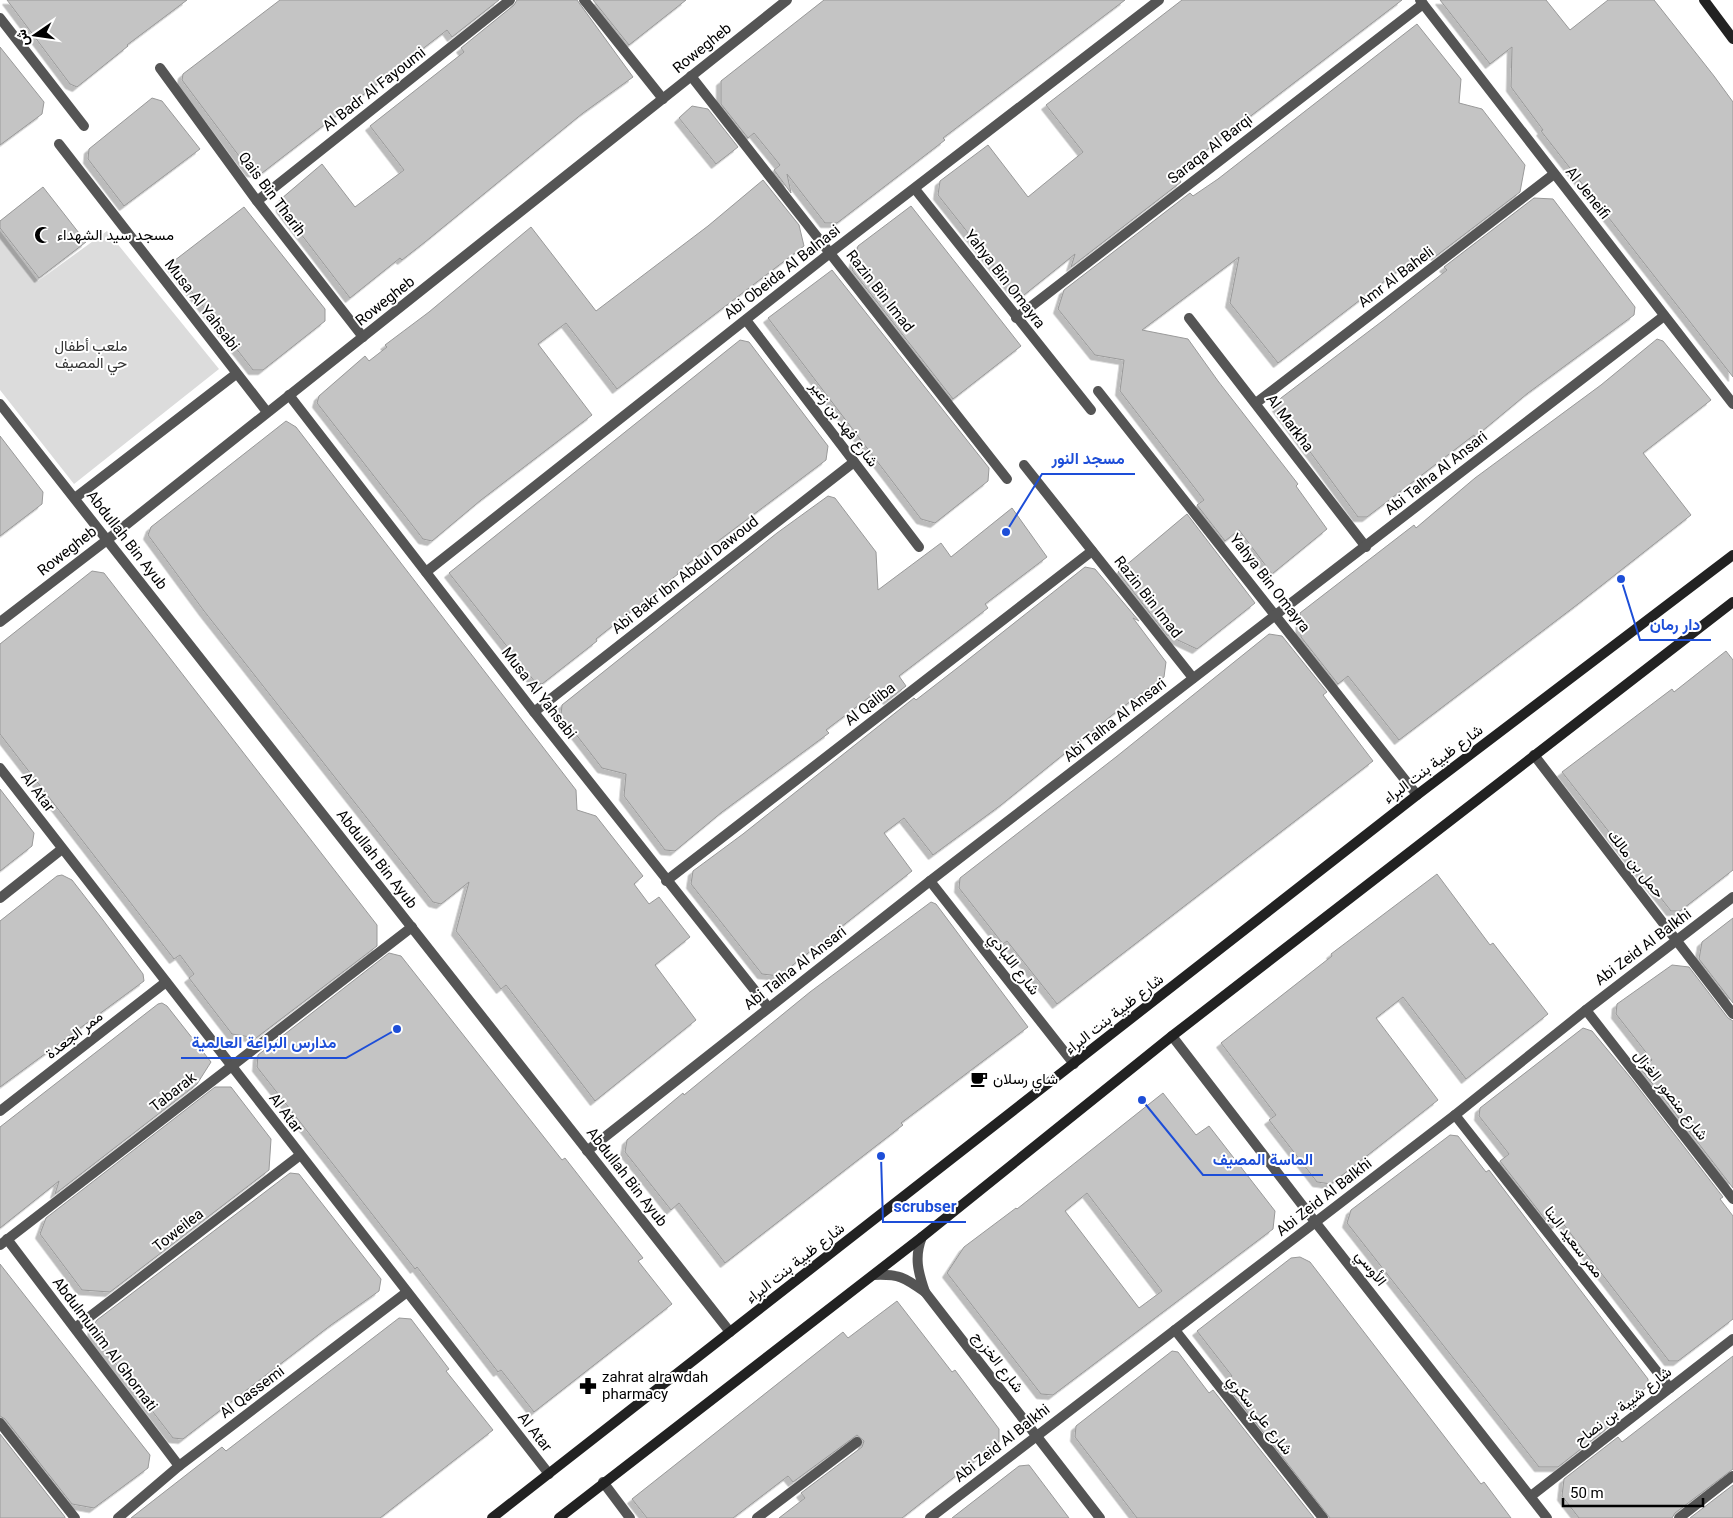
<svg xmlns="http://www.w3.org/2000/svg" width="1733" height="1518" viewBox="0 0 1733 1518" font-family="Roboto,Vazirmatn,sans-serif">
	<defs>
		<filter id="shadow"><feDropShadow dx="-4.5" dy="4.5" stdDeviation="0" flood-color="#0004"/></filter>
	</defs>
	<rect width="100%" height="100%" fill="#fff"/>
	<path fill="#dcdcdc" d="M0 231 38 281 107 231 219 369 74 484 0 390Z"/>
	<g fill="#c4c4c4" stroke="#999" fill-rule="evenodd" filter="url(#shadow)">
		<path d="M7 0H187L127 45 128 46 77 87 70 84Z"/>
		<path d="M280 0H499L452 37 447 30 262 173 251 172 182 80 183 74Z"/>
		<path d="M517 0H577L633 77 583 113 425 242 402 260 400 258 350 298 281 208V199L322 164 355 207 404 170 370 126 464 52 461 48 514 5Z"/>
		<path d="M593 0H686L629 45Z"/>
		<path d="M824 0H1125L943 138 945 140 837 223H825L787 174 791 193 774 170 780 165 754 133 748 138 721 104V81Z"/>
		<path d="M1182 0H1402L1175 174 1181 182 1071 267 1075 254 1024 295 1014 291 938 195 940 181 988 145 1028 197 1083 152 1046 105Z"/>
		<path d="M1440 0H1546L1570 30 1608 0H1654L1714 76 1733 102V377L1541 131 1543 130 1511 87 1512 47 1490 64Z"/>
		<path d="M1417 24 1461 79 1459 103 1482 109 1525 165 1520 192 1436 256 1429 247 1278 363 1230 303 1239 257 1142 330 1188 339 1218 381 1298 484 1296 486 1327 529 1272 574 1239 530 1225 541 1197 505 1204 500 1120 391 1124 360 1095 355 1058 309 1064 290 1190 193 1193 196 1218 179Z"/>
		<path d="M0 47 44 102 42 114 0 145Z"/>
		<path d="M152 98 162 101 200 149 124 206 88 159 89 149Z"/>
		<path d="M692 106 708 109 738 147 716 164 679 118Z"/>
		<path d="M763 180 799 225 804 246 617 389 566 323 538 344 592 415 481 500 432 541 423 539 317 403 319 396 365 356 369 361 387 347 385 345 429 312 531 227 596 311 708 226Z"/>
		<path d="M43 187 86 242 39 278 0 228V221Z"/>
		<path d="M1534 198 1553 199 1635 307 1634 315 1528 393 1475 437 1474 435 1367 517H1358L1277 407 1281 398 1385 319 1447 270 1444 267Z"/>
		<path d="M911 206 1021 346 953 399 852 270 858 246Z"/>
		<path d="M244 207 325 309V321L263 370H253L170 264Z"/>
		<path d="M832 270 989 468 988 481 935 523 921 519 768 318Z"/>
		<path d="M1657 339 1663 341 1711 400 1643 453 1691 515 1578 604 1399 740 1348 676 1338 684 1301 637 1300 613 1414 525 1416 528 1475 478 1601 385Z"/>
		<path d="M740 340 749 342 828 446 826 460 677 572 678 574 596 639 597 641 542 684 535 682 449 573Z"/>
		<path d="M286 421 296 427 576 790 577 810 596 816 643 876 634 884 649 904 659 897 690 937 655 965 696 1020 595 1101 506 985 501 989 456 931 469 882 441 904 433 902 204 611 148 535 151 527Z"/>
		<path d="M0 436 43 492 42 504 0 536Z"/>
		<path d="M828 496 835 498 876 552 878 590 941 543 951 557 1012 508 1047 557 985 604 988 608 899 676 906 686 888 700 880 689 826 730 829 733 722 812 675 851 665 850 624 796 626 774 602 768 561 715 562 705 777 533Z"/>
		<path d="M1187 514 1255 603 1197 649 1167 635 1118 572Z"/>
		<path d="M1085 567 1095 569 1139 621 1133 618 1166 662 1164 677 1116 712 1001 805 933 855 904 818 884 833 912 871 779 976 762 974 691 884 693 871 743 834 914 698 916 700 965 662Z"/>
		<path d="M92 571 104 573 377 925V946L256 1038 232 1034 189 978 194 974 180 955 174 959 0 734V644Z"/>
		<path d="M1269 634 1282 636 1327 692 1323 695 1373 761 1057 1004 1007 941 1003 944 959 888 960 878 1116 757Z"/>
		<path d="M1726 651 1733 660V870L1680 911H1671L1562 772 1672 689 1674 692Z"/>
		<path d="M0 789 34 833 32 846 0 871Z"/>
		<path d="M1437 874 1490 945 1493 943 1548 1014 1466 1079 1403 997 1376 1018 1438 1100 1331 1184 1317 1182 1269 1120 1276 1115 1221 1043 1332 956 1331 954Z"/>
		<path d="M62 875 72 880 103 920 143 974 144 981 0 1087V921L57 876Z"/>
		<path d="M931 902 936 904 1028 1027 901 1123 903 1125 725 1263 679 1203 671 1210 625 1152 627 1140 683 1093 684 1095 810 992Z"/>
		<path d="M1733 918V1003L1699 959 1702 942Z"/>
		<path d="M389 953 401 956 562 1160 565 1158 643 1258 638 1261 672 1304 534 1412 501 1370 498 1372 417 1267 415 1269 257 1067 258 1055Z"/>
		<path d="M1672 965 1689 967 1728 1018 1733 1021V1188L1641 1069 1652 1060 1616 1014 1617 1004Z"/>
		<path d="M162 1003 167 1006 211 1062 197 1084 55 1194 59 1181 0 1228V1127L158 1004Z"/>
		<path d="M1583 1028 1592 1031 1630 1077 1723 1197 1720 1199 1733 1216V1319L1678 1361H1669L1561 1221 1552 1228 1500 1161 1509 1154 1479 1116 1480 1108Z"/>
		<path d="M215 1087H231L271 1139 269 1170 110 1292 82 1290 40 1234 46 1218Z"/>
		<path d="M1163 1093 1196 1135 1209 1126 1275 1211 1273 1229 1053 1395 1041 1394 947 1273 964 1247 1016 1208 1017 1209ZM1087 1193 1162 1291 1139 1308 1065 1211Z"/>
		<path d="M1450 1135 1458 1136 1486 1172 1489 1170 1648 1379V1386L1605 1420 1610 1426 1558 1467H1539L1347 1223 1351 1210Z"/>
		<path d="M290 1173 299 1174 381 1279 379 1291 331 1325 183 1439 173 1438 92 1333 93 1326 97 1320Z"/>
		<path d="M1300 1257 1310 1262 1481 1484 1484 1482 1511 1518H1330L1224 1382 1232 1376 1197 1331 1291 1258Z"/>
		<path d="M0 1264 150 1455 148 1468 94 1508 72 1504 5 1419 0 1416Z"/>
		<path d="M897 1301 952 1372 955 1370 999 1429V1442L902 1518H779L805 1498 801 1493 862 1447 864 1441 857 1435 793 1482 788 1476 733 1518H647L632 1499 843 1332 848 1338Z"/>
		<path d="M399 1318 411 1319 449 1369 446 1371 493 1430 380 1518H131L222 1447 226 1451Z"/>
		<path d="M1172 1351 1178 1352 1209 1393 1213 1390 1314 1518H1137L1075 1437 1076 1426Z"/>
		<path d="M1733 1356V1469L1675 1513 1672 1518H1579L1562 1496 1564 1479 1618 1437 1622 1442Z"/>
		<path d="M0 1434 65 1517V1518H0Z"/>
		<path d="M1029 1465 1069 1518H952L1019 1466Z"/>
		<path d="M1733 1485V1518H1690Z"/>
	</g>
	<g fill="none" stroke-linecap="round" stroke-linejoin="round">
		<g stroke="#555" stroke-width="10">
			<path d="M584 0 663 99"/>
			<path d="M1420 0 1733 404"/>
			<path d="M0 18 84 126"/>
			<path d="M160 68 257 201 363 337"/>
			<path d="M691 76 1007 479"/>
			<path d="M59 144 267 412"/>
			<path d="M915 189 1091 410"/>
			<path d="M257 201 510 0"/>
			<path d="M1016 318 1423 4"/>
			<path d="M1189 318 1366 547"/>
			<path d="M746 320 919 547"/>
			<path d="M1098 391 1417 795"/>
			<path d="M289 395 534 712 768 1007"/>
			<path d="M1256 403 1554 174"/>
			<path d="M0 404 730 1332"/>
			<path d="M1024 465 1193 678"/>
			<path d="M75 498 236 374"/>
			<path d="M426 572 830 253 1159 0"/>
			<path d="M0 622 107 540 787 0"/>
			<path d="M534 712 854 462"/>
			<path d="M1534 755 1733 1014"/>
			<path d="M0 768 549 1474"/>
			<path d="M666 881 1092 551"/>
			<path d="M930 881 1074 1064"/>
			<path d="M0 898 62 849"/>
			<path d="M1586 1010 1733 1199"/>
			<path d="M1172 1036 1316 1223 1547 1518"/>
			<path d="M0 1111 166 982"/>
			<path d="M1455 1115 1670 1388"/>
			<path d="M587 1151 930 881 1664 316"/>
			<path d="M922 1237C914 1257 918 1272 925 1292"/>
			<path d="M7 1239 179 1466"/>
			<path d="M0 1245 412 927"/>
			<path d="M874 1275C899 1274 904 1277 925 1292L1100 1518"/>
			<path d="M75 1328 299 1156"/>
			<path d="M1175 1330 1323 1518"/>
			<path d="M0 1423 75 1518"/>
			<path d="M603 1482 630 1518"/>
			<path d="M1531 1496 1733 1339"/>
			<path d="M118 1518 179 1466 407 1292"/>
			<path d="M757 1518 857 1442"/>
			<path d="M930 1518 1455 1115 1586 1010 1733 897"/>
			<path d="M1679 1518 1733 1476"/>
		</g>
		<g stroke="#222" stroke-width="10">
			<path d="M1704 0 1733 39"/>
			<path d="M492 1518 1417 795 1733 555"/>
			<path d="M559 1518 922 1237 1172 1036 1733 602"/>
		</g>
	</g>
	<defs>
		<g id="mosque-bare" transform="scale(1.35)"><path d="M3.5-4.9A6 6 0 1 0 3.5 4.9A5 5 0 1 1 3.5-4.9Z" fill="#000" stroke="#fff" stroke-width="2.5" paint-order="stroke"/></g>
		<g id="cafe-bare" transform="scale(1.35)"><path d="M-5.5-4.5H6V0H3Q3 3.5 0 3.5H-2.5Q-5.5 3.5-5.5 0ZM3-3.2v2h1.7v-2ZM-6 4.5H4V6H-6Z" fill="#000" stroke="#fff" stroke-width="2.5" paint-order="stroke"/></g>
		<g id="pharmacy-bare" transform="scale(1.35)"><path d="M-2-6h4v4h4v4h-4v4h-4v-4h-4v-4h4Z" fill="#000" stroke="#fff" stroke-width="2.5" paint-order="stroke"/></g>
	</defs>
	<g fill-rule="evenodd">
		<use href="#mosque-bare" x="43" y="235"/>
		<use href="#cafe-bare" x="979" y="1079"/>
		<use href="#pharmacy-bare" x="588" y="1386"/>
	</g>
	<g text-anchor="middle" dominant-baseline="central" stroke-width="4" stroke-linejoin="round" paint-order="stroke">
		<g font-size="15" fill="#000" stroke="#fff">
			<text transform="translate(702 48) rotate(-39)">Rowegheb</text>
			<text transform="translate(374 89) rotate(-38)">Al Badr Al Fayoumi</text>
			<text transform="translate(1210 149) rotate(-38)">Saraqa Al Barqi</text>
			<text transform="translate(1588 193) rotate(52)">Al Jeneifi</text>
			<text transform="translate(272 194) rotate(53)">Qais Bin Tharih</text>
			<text transform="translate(782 272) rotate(-38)">Abi Obeida Al Balnasi</text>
			<text transform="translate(1396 277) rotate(-37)">Amr Al Baheli</text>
			<text transform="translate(1005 279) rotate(52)">Yahya Bin Omayra</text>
			<text transform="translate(880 291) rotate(52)">Razin Bin Imad</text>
			<text transform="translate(385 301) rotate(-38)">Rowegheb</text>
			<text transform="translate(202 305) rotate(52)">Musa Al Yahsabi</text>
			<text transform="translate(1290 423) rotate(53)">Al Markha</text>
			<text transform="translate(844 424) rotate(53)">شارع فهد بن زعير</text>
			<text transform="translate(1436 473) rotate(-38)">Abi Talha Al Ansari</text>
			<text transform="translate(127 540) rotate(52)">Abdullah Bin Ayub</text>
			<text transform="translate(67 551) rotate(-38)">Rowegheb</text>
			<text transform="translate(685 575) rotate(-38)">Abi Bakr Ibn Abdul Dawoud</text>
			<text transform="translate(1270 583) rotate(52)">Yahya Bin Omayra</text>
			<text transform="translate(1148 597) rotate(52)">Razin Bin Imad</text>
			<text transform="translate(539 693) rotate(52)">Musa Al Yahsabi</text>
			<text transform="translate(870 704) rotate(-38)">Al Qaliba</text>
			<text transform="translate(1115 720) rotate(-38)">Abi Talha Al Ansari</text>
			<text transform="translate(1433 764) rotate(-37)">شارع ظبية بنت البراء</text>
			<text transform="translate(38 792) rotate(53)">Al Atar</text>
			<text transform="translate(377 859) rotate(52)">Abdullah Bin Ayub</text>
			<text transform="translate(1636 864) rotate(52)">حمل بن مالك</text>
			<text transform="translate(1643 947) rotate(-37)">Abi Zeid Al Balkhi</text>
			<text transform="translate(1014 964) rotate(52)">شارع اللبادي</text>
			<text transform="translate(795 968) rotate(-38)">Abi Talha Al Ansari</text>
			<text transform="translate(1114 1014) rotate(-38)">شارع ظبية بنت البراء</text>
			<text transform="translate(74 1035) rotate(-38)">ممر الجعدة</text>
			<text transform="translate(173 1092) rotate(-38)">Tabarak</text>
			<text transform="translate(1671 1095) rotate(52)">شارع منصور الغزال</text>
			<text transform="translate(286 1113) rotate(53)">Al Atar</text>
			<text transform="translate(627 1177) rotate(52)">Abdullah Bin Ayub</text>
			<text transform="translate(1324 1197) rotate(-38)">Abi Zeid Al Balkhi</text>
			<text transform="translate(178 1230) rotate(-38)">Toweilea</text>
			<text transform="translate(1574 1242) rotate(52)">ممر سعيد البنا</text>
			<text transform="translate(795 1263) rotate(-38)">شارع ظبية بنت البراء</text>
			<text transform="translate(1371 1268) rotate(52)">الأوسي</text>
			<text transform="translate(105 1344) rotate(53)">Abdulmunim Al Ghornati</text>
			<text transform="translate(998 1362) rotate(52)">شارع الخزرج</text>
			<text transform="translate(252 1392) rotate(-37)">Al Qassemi</text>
			<text transform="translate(1623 1406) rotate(-38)">شارع شيبة بن نصاح</text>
			<text transform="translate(1260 1415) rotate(52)">شارع علي سكري</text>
			<text transform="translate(535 1432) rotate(52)">Al Atar</text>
			<text transform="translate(1002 1443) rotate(-38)">Abi Zeid Al Balkhi</text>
		</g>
		<g font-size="15" fill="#000" stroke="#fff" text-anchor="start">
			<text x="57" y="235">مسجد سيد الشهداء</text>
			<text x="993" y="1079">شاي رسلان</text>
			<text x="602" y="1377">zahrat alrawdah<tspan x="602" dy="17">pharmacy</tspan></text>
		</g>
		<g font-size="15" fill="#333" stroke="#fff">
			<text x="91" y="346">ملعب أطفال<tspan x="91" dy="17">حي المصيف</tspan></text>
		</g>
	</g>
	<path fill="none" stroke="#1d4ed8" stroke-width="2" d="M1006 532L1042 474H1135M1621 579L1640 640H1711M397 1029L346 1058H181M1142 1100L1203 1175H1323M881 1156L883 1222H966"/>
	<g fill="#1d4ed8" stroke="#fff" stroke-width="2">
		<circle cx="1006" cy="532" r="5"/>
		<circle cx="1621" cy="579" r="5"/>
		<circle cx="397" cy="1029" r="5"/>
		<circle cx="1142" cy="1100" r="5"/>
		<circle cx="881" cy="1156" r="5"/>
	</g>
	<g font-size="16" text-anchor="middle" font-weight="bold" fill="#1d4ed8" stroke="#fff" stroke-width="4" stroke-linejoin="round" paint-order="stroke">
		<text x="1088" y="464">مسجد النور</text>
		<text x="1675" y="630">دار رمان</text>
		<text x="264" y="1048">مدارس البراعة العالمية</text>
		<text x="1263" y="1165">الماسة المصيف</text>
		<text x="925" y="1212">scrubser</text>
	</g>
	<g transform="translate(35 35) rotate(257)" stroke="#ffffff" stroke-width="4" paint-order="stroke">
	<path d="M0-4L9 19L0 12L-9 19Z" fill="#000000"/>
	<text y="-8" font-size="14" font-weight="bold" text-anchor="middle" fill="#000000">ش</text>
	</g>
	<path d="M1563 1498v8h140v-8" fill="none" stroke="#000000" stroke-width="2.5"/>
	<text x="1570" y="1498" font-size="15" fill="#000000" stroke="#ffffff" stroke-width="4" paint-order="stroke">50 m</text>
</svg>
